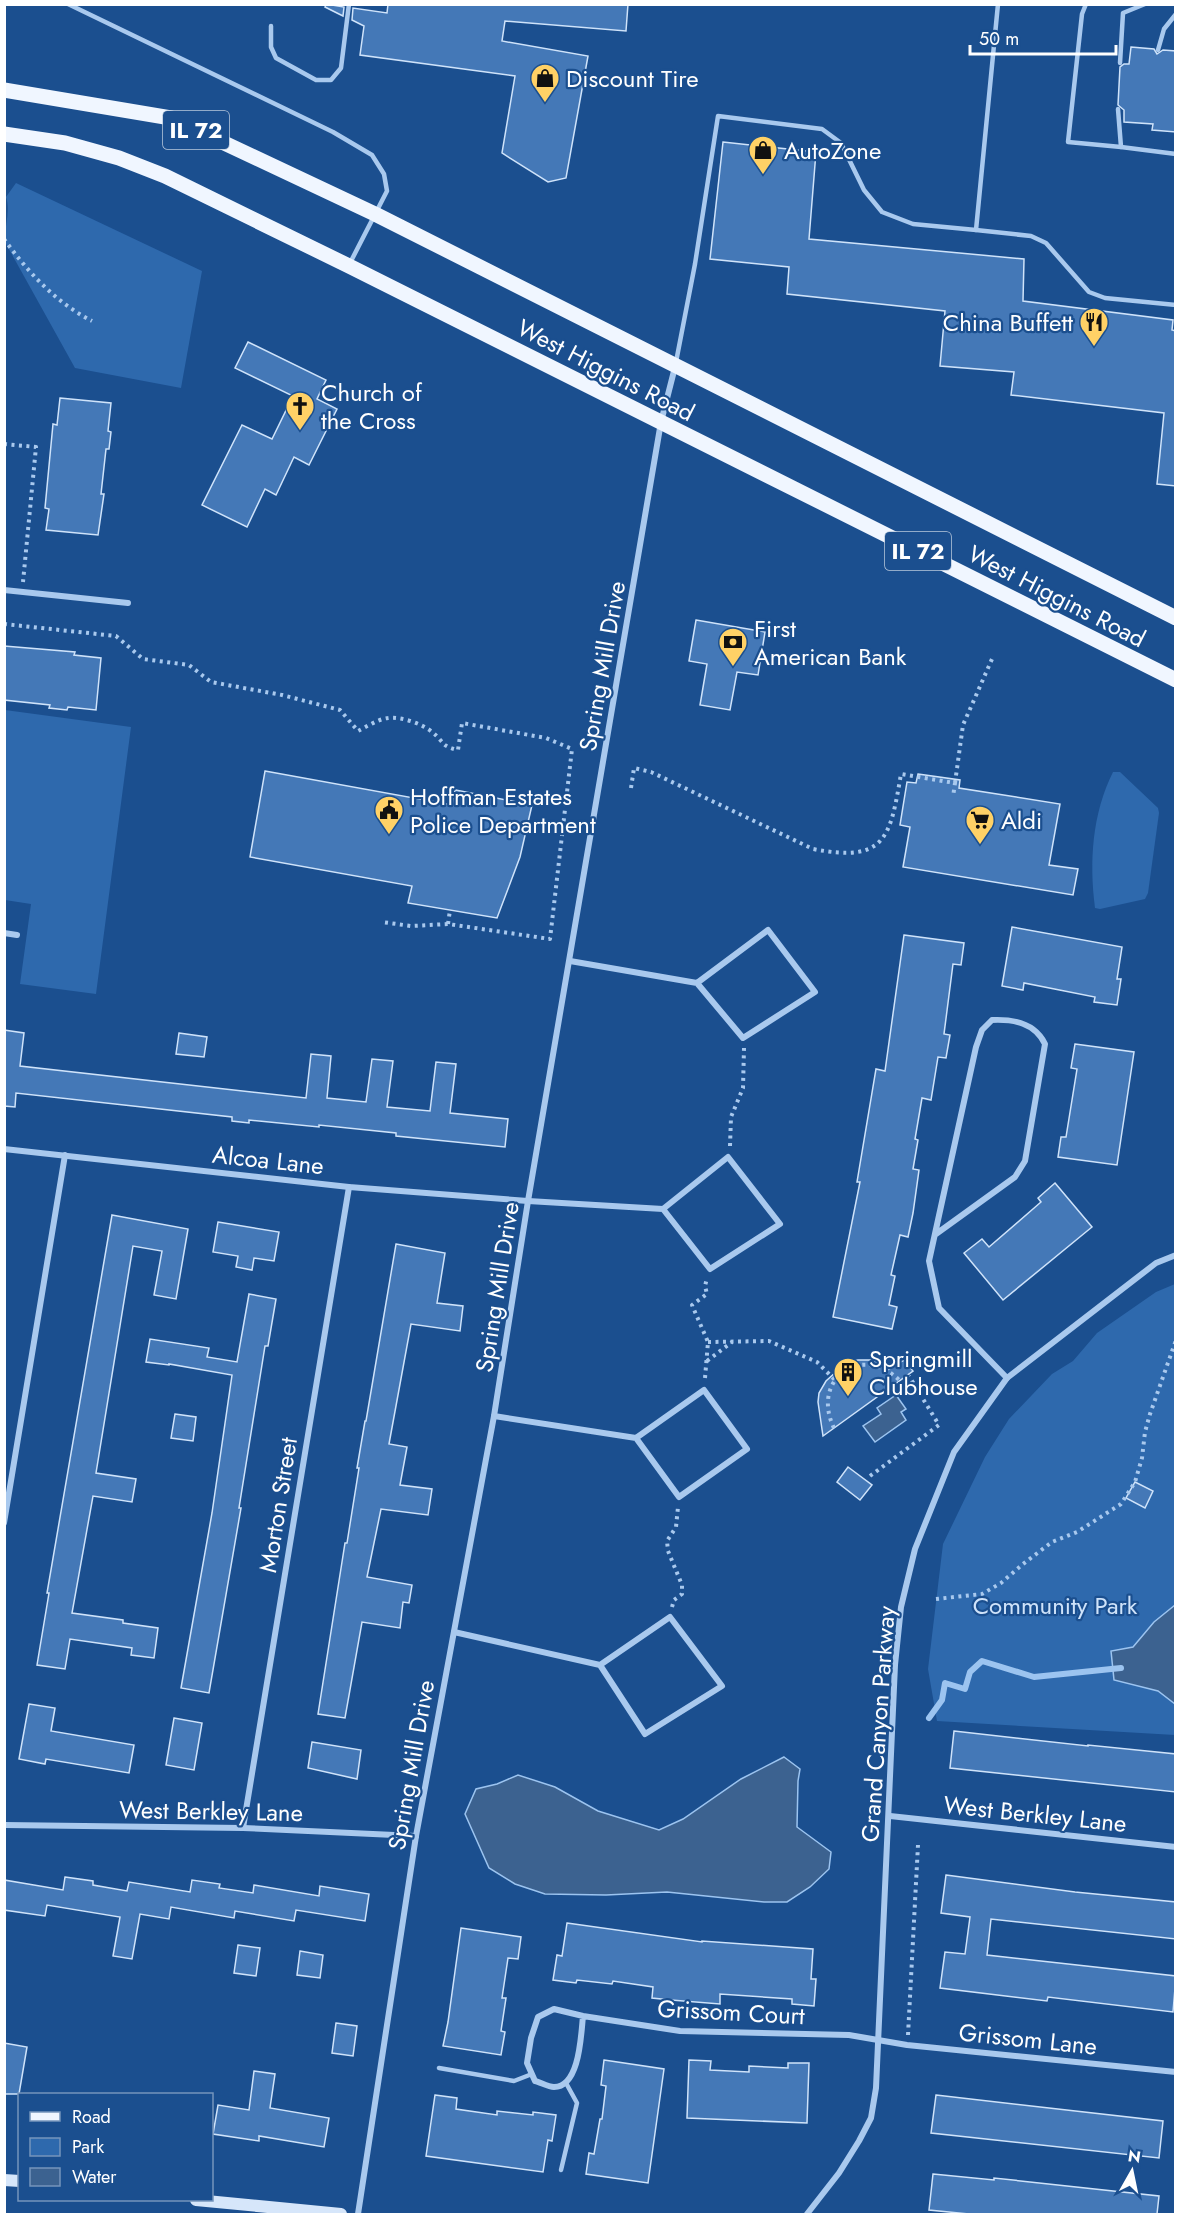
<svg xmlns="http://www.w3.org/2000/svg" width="1180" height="2219" viewBox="0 0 1180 2219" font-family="Jost,sans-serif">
	<rect width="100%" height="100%" fill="#1b4f8f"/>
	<g fill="#2e69ad">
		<path d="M16 183 202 271 181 388 75 368 5 242C4 226 11 212 6 197Z"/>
		<path d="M5 710 131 727 96 994 20 984 31 904 5 900Z"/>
		<path d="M1113 772H1120L1158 808 1159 813 1148 893 1145 899 1100 909 1095 908C1089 862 1092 814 1113 772Z"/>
		<path d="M1175 1284V1735L937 1721 928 1669 943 1544 985 1457 1009 1419 1052 1374 1073 1361 1097 1333 1156 1292Z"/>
	</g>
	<g fill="#3c6290" stroke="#9cc4f0" stroke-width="1.5">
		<path d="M896 1395 906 1409 901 1412 906 1420 875 1442 863 1426 881 1414 877 1408Z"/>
		<path d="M1175 1605V1704L1158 1691 1114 1680 1111 1651 1133 1647 1154 1622Z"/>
		<path d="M784 1757 800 1769 798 1781 797 1827 831 1852 829 1869 810 1887 787 1902H764L667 1892 606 1895 545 1894 515 1884 489 1868 465 1814 476 1789 497 1784 518 1775 555 1787 598 1811 659 1830 683 1819 741 1779Z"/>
	</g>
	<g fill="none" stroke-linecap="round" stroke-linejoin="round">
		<path stroke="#9cc4f0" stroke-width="6" d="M929 1718 942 1700 945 1683 965 1689 970 1672 982 1661 1034 1677 1121 1668"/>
	</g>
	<g fill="#4478b7" stroke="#cfe3fa" stroke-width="1.5">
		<path d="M326 4 344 7 343 16 325 7Z"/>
		<path d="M388 4H628L626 31 505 21 502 41 588 56 566 178 548 182 502 153 515 76 360 55 364 26 352 20 353 8 387 13Z"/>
		<path d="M1131 47 1154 49 1157 54 1163 50 1176 51V132L1152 130 1153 124 1124 122V110L1118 105 1120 67 1124 64H1129Z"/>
		<path d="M723 142 816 152 809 239 1024 259 1023 301 1173 320 1172 330 1176 331V486L1157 484 1164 413 1011 395 1014 372 940 366 945 311 787 294 789 267 710 259Z"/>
		<path d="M248 342 326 380 317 399 337 409 309 465 294 457 276 495 265 489 247 527 202 505 242 425 272 439 293 396 235 368Z"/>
		<path d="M60 398 111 403 108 431 111 432 109 449H106L101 494H104L98 535 46 530 49 509 45 508 53 424 57 425Z"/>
		<path d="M696 620 765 632 758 675 737 672 730 710 700 705 707 664 689 661Z"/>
		<path d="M4 646 75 652 74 655 101 658 96 710 68 707 67 710 49 708 50 705 4 700Z"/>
		<path d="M265 771 452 805 455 790 532 805 520 857 497 918 408 903 412 886 250 857Z"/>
		<path d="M918 774 960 780 959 788 1060 804 1049 865 1078 869 1073 895 903 867 910 827 900 825 907 782 916 783Z"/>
		<path d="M1012 927 1122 947 1117 979H1121L1117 1005 1094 1002 1095 997 1024 983 1023 990 1002 986Z"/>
		<path d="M904 935 964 943 961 965 953 964 944 1034 950 1035 946 1058 938 1057 931 1100 922 1098 915 1139 918 1140 913 1169 919 1170 913 1213 908 1237 900 1235 891 1275 895 1276 889 1305 897 1307 892 1329 833 1317 860 1182H857L876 1069 885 1071Z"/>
		<path d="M4 1030 24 1033 20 1066 306 1098 311 1054 331 1056 327 1098 366 1102 372 1059 393 1061 387 1107 430 1111 436 1062 456 1064 450 1113 508 1119 505 1147 396 1136V1133L319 1125V1127L249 1120V1123L232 1121V1117L16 1093 15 1107 4 1106Z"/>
		<path d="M179 1033 207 1037 204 1057 176 1054Z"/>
		<path d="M1075 1044 1134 1052 1117 1165 1058 1157 1061 1137H1066L1077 1069 1071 1068Z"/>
		<path d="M1055 1183 1092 1227 1003 1300 964 1253 982 1239 989 1247 1041 1202 1038 1198Z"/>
		<path d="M112 1215 188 1229 176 1299 154 1295 162 1251 133 1246 96 1473 136 1479 132 1502 93 1496 72 1613 123 1620V1623L158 1628 154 1658 131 1655 132 1648 70 1639 65 1669 37 1665 49 1593H47Z"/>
		<path d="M218 1222 279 1232 274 1261 254 1258 252 1270 236 1267 238 1256 213 1252Z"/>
		<path d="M396 1244 445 1253 437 1303 463 1306 460 1331 411 1324 389 1444 407 1447 400 1485 432 1489 428 1515 381 1509 367 1577 412 1585 409 1603 403 1602 400 1628 362 1622 345 1718 318 1714 345 1543H347L359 1468H357L365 1421H366Z"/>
		<path d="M249 1294 276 1299 268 1346H265L239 1508H241L209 1693 181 1688 212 1513 232 1375 169 1364V1365L146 1362 150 1339 209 1348 207 1357 237 1362Z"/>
		<path d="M858 1360H871L885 1364 884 1372 904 1360 913 1371 823 1436 818 1402 819 1393 826 1381 837 1371 846 1363Z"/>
		<path d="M175 1414 196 1417 193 1441 171 1438Z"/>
		<path d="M848 1467 872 1485 860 1500 837 1482Z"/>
		<path d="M1135 1482 1153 1491 1145 1508 1126 1498Z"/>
		<path d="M29 1704 55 1708 51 1731 134 1745 129 1773 46 1759 45 1764 19 1759Z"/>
		<path d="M174 1718 202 1723 194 1770 166 1765Z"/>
		<path d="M954 1731 1088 1746V1745L1176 1754V1792L950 1768Z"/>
		<path d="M312 1742 361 1750 357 1779 308 1768Z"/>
		<path d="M946 1875 1075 1892 1176 1902V1939L991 1919 987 1955 1176 1976 1173 2012 1048 1997 1047 2001 940 1988 945 1952 965 1954 970 1917 941 1913Z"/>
		<path d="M65 1877 93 1881V1885L127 1891 129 1882 190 1892 192 1880 220 1884 219 1888 253 1893 254 1885 319 1896 320 1886 369 1894 365 1921 296 1910 294 1921 235 1911 234 1918 171 1907 169 1919 140 1914 132 1959 113 1956 120 1917 47 1905 45 1916 4 1910V1880L63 1890Z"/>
		<path d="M567 1923 702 1942V1941L813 1949 811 1979H816L814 2006 792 2004V1999L720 1994V2004L671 2000 652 1998 653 1987 613 1981 612 1984 577 1980 576 1983 553 1980 557 1955 562 1956Z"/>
		<path d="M461 1928 521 1937 518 1959 508 1958 502 1998H506L501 2031 505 2032 501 2055 443 2046 448 2022Z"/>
		<path d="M238 1945 260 1948 256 1976 234 1973Z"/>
		<path d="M300 1951 323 1955 320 1978 297 1975Z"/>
		<path d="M336 2023 357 2026 353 2056 332 2053Z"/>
		<path d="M4 2043 27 2047 19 2094H4Z"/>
		<path d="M604 2060 664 2069 648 2183 586 2174 589 2153 594 2154 600 2119H602L606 2086 601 2085Z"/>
		<path d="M689 2060 711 2061 710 2070 749 2072V2066L788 2068V2063H809L807 2123 687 2118Z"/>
		<path d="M254 2071 275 2074 270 2108 329 2118 324 2147 259 2136V2141L213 2134 218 2105 249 2110Z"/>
		<path d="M435 2095 457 2098 456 2109 497 2115V2111L533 2115V2112L556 2115 552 2141 548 2140 543 2172 426 2156Z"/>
		<path d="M936 2095 1163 2121 1159 2158 931 2133Z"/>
		<path d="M933 2174 994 2180V2178L1159 2196 1157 2214H969L929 2210Z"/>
	</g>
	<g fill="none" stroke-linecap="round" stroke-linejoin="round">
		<g stroke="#a9c9ee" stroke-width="4" stroke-dasharray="3 4.5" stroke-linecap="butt">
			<path d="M4 239C28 272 55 302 92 321"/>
			<path d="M4 444 36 447 23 582"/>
			<path d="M4 624 116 636 143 659 189 665 211 682 282 695 340 710 358 731C366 727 378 719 388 718 400 716 423 724 432 732 445 742 440 746 458 750L462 723 546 738 572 749 550 939 448 924 411 926 382 922"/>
			<path d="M955 783 963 725 992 659"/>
			<path d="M631 788 634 768 651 772 813 849C886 863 890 838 901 774L955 783 953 797"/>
			<path d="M448 924 450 910"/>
			<path d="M730 1146 731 1117 743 1088 744 1048"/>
			<path d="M708 1342 769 1341 817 1362 835 1380"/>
			<path d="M707 1361 732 1342"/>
			<path d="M705 1378 708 1342 692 1305 707 1294 705 1286 707 1278"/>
			<path d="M834 1428C810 1379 862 1342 900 1381"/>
			<path d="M870 1476 939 1425 909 1376"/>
			<path d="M936 1599 982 1594 1001 1583 1023 1564 1052 1542 1077 1532 1121 1504 1135 1482 1142 1458 1145 1432 1150 1414 1176 1340"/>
			<path d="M672 1607 674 1600 682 1594V1585L668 1551 667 1541 676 1527 678 1507"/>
			<path d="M908 2035 918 1845"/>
		</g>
		<g stroke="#a9c9ee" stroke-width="4.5">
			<path d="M68 4 333 132 372 155 384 174 387 191 350 263"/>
			<path d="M998 4 976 230 1031 236 1046 243 1089 292 1105 298 1176 305"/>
			<path d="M1086 4 1082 14 1068 142 1121 147"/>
			<path d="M271 26V47L276 58 316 80H331L341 68 349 4"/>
			<path d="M1158 50 1164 29 1176 14"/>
			<path d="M1120 63 1123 13 1145 4"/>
			<path d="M1118 109 1121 147 1176 154"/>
			<path d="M676 362 695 264 718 116 822 129 841 143 864 190 882 212 913 224 976 230"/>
			<path d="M439 2068 514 2081 532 2074"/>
			<path d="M561 2170 577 2103 566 2083"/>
		</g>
		<g stroke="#a9c9ee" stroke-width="6">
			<path d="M4 590 128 603"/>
			<path d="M4 933 17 935"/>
			<path d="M570 961 697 983 743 1038 815 992 768 930 697 983"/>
			<path d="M4 1149 349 1187 528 1201 663 1209 728 1157 780 1224 710 1269 663 1209"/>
			<path d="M936 1234 1015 1177 1025 1161 1045 1044C1035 1023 1014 1019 992 1020L982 1030 976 1047 929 1261 939 1308 1007 1378"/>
			<path d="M494 1416 636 1438 704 1390 747 1449 679 1497 636 1438"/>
			<path d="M4 1523 65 1155"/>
			<path d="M454 1632 600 1665 645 1734 722 1686 670 1617 600 1665"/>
			<path d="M890 1816 1176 1847"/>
			<path d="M4 1825 243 1828 416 1836"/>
			<path d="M243 1828 349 1187"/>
			<path d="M583 2016C581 2034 580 2087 554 2087 548 2087 540 2082 535 2081L527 2063 531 2038 538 2017 554 2009 583 2016 680 2031 849 2035 907 2045 1176 2072"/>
			<path d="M358 2214 416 1836 494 1416 528 1201 661 422 675 367"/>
			<path d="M807 2214 839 2173 859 2141 871 2118 876 2088 895 1665 901 1607 915 1549 954 1452 1007 1378 1156 1263 1176 1255"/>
		</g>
		<g stroke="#d6e6fa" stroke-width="12">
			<path d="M4 2180 20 2181"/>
			<path d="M196 2200 341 2214"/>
		</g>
		<g stroke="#f0f6ff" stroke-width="15">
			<path d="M4 90 171 118 375 214 1176 618"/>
			<path d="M4 134 65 143 119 158 165 176 349 266 1176 680"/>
		</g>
	</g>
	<defs>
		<g id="shop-pin" transform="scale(1.5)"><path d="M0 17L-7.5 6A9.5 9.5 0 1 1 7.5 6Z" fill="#ffd166" stroke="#1b4f8f"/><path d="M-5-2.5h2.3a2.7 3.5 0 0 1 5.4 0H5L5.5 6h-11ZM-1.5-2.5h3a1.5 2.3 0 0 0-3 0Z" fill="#111"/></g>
		<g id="restaurant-pin" transform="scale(1.5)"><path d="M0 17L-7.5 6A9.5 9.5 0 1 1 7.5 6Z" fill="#ffd166" stroke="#1b4f8f"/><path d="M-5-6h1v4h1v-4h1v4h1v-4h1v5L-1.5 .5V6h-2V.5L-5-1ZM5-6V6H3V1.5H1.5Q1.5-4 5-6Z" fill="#111"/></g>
		<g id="church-pin" transform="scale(1.5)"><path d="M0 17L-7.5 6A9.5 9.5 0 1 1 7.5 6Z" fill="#ffd166" stroke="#1b4f8f"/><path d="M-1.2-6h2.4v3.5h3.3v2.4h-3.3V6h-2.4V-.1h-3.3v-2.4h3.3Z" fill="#111"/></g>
		<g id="bank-pin" transform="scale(1.5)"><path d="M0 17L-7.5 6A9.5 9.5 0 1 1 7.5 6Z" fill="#ffd166" stroke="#1b4f8f"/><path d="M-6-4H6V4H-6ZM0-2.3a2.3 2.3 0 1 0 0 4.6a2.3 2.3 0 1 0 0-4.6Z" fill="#111"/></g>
		<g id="civic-pin" transform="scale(1.5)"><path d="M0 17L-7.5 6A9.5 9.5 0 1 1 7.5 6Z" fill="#ffd166" stroke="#1b4f8f"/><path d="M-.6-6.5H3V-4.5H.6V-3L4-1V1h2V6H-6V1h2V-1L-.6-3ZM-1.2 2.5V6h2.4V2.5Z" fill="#111"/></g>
		<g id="supermarket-pin" transform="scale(1.5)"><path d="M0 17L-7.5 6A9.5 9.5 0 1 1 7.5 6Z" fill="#ffd166" stroke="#1b4f8f"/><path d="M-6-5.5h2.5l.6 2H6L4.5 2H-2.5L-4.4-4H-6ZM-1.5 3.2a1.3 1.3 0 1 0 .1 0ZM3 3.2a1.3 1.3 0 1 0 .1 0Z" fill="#111"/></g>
		<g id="building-pin" transform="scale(1.5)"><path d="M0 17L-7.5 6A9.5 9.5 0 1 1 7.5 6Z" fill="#ffd166" stroke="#1b4f8f"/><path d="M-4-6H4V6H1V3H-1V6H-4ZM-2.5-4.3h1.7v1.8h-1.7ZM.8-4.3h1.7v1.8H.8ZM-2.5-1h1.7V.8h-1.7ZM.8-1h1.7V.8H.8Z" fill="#111"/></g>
	</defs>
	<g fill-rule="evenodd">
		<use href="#shop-pin" x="545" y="78"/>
		<use href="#shop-pin" x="763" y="150"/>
		<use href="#restaurant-pin" x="1094" y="322"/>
		<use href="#church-pin" x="300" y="406"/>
		<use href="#bank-pin" x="733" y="642"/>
		<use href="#civic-pin" x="389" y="810"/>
		<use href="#supermarket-pin" x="980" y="820"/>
		<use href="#building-pin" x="848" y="1372"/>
	</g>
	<g text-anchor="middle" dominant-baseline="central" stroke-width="4.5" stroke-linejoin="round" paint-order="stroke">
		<g fill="#1b4f8f" stroke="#bbcadd" stroke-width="1.5">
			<rect x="163" y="111" width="66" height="38" rx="4.5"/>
			<rect x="885" y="532" width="66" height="38" rx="4.5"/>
		</g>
		<g font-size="22" font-weight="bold" fill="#fff">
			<text x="196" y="130">IL 72</text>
			<text x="918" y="551">IL 72</text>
		</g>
		<g font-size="24" fill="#fff" stroke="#1b4f8f" text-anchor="start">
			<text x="566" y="78">Discount Tire</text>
			<text x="784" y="150">AutoZone</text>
			<text x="1073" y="322" text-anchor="end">China Buffett</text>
			<text x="321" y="392">Church of<tspan x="321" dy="28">the Cross</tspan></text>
			<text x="754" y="628">First<tspan x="754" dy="28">American Bank</tspan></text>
			<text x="410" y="796">Hoffman Estates<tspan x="410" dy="28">Police Department</tspan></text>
			<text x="1001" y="820">Aldi</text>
			<text x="869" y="1358">Springmill<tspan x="869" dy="28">Clubhouse</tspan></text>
		</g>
		<g font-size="24" fill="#fff" stroke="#1b4f8f">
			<text transform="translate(606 370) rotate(27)">West Higgins Road</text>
			<text transform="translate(1057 596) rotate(27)">West Higgins Road</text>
			<text transform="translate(602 666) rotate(-80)">Spring Mill Drive</text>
			<text transform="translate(268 1160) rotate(6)">Alcoa Lane</text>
			<text transform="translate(497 1287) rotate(-81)">Spring Mill Drive</text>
			<text transform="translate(278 1505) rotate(-81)">Morton Street</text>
			<text transform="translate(878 1724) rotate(-86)">Grand Canyon Parkway</text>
			<text transform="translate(411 1765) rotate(-80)">Spring Mill Drive</text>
			<text transform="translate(211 1811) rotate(1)">West Berkley Lane</text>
			<text transform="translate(1035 1814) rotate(6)">West Berkley Lane</text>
			<text transform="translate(731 2012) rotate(3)">Grissom Court</text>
			<text transform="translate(1028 2039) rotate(6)">Grissom Lane</text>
		</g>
		<g font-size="24" fill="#cfe3fa" stroke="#1b4f8f">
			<text x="1055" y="1605">Community Park</text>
		</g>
	</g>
	<rect width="1180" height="2219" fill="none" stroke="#ffffff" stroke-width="12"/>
	<rect x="18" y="2093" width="195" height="108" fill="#1b4f8f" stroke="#7695bc" stroke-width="1.5"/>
	<rect x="30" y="2112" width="30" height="9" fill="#f0f6ff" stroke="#7695bc" stroke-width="1.5"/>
	<text x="72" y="2123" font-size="18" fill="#ffffff">Road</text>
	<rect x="30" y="2138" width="30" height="18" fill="#2e69ad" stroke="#7695bc" stroke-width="1.5"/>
	<text x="72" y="2153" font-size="18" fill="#ffffff">Park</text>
	<rect x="30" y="2168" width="30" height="18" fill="#3c6290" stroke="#7695bc" stroke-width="1.5"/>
	<text x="72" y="2183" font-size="18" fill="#ffffff">Water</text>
	<g transform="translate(1132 2171) rotate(9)" stroke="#1b4f8f" stroke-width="4.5" paint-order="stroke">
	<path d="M0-4.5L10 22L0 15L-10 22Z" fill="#ffffff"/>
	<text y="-9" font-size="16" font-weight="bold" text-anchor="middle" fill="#ffffff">N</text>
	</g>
	<path d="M970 45v9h146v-9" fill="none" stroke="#ffffff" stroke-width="3"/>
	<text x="979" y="45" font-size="18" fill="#ffffff" stroke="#1b4f8f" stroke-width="4.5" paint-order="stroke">50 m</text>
</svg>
